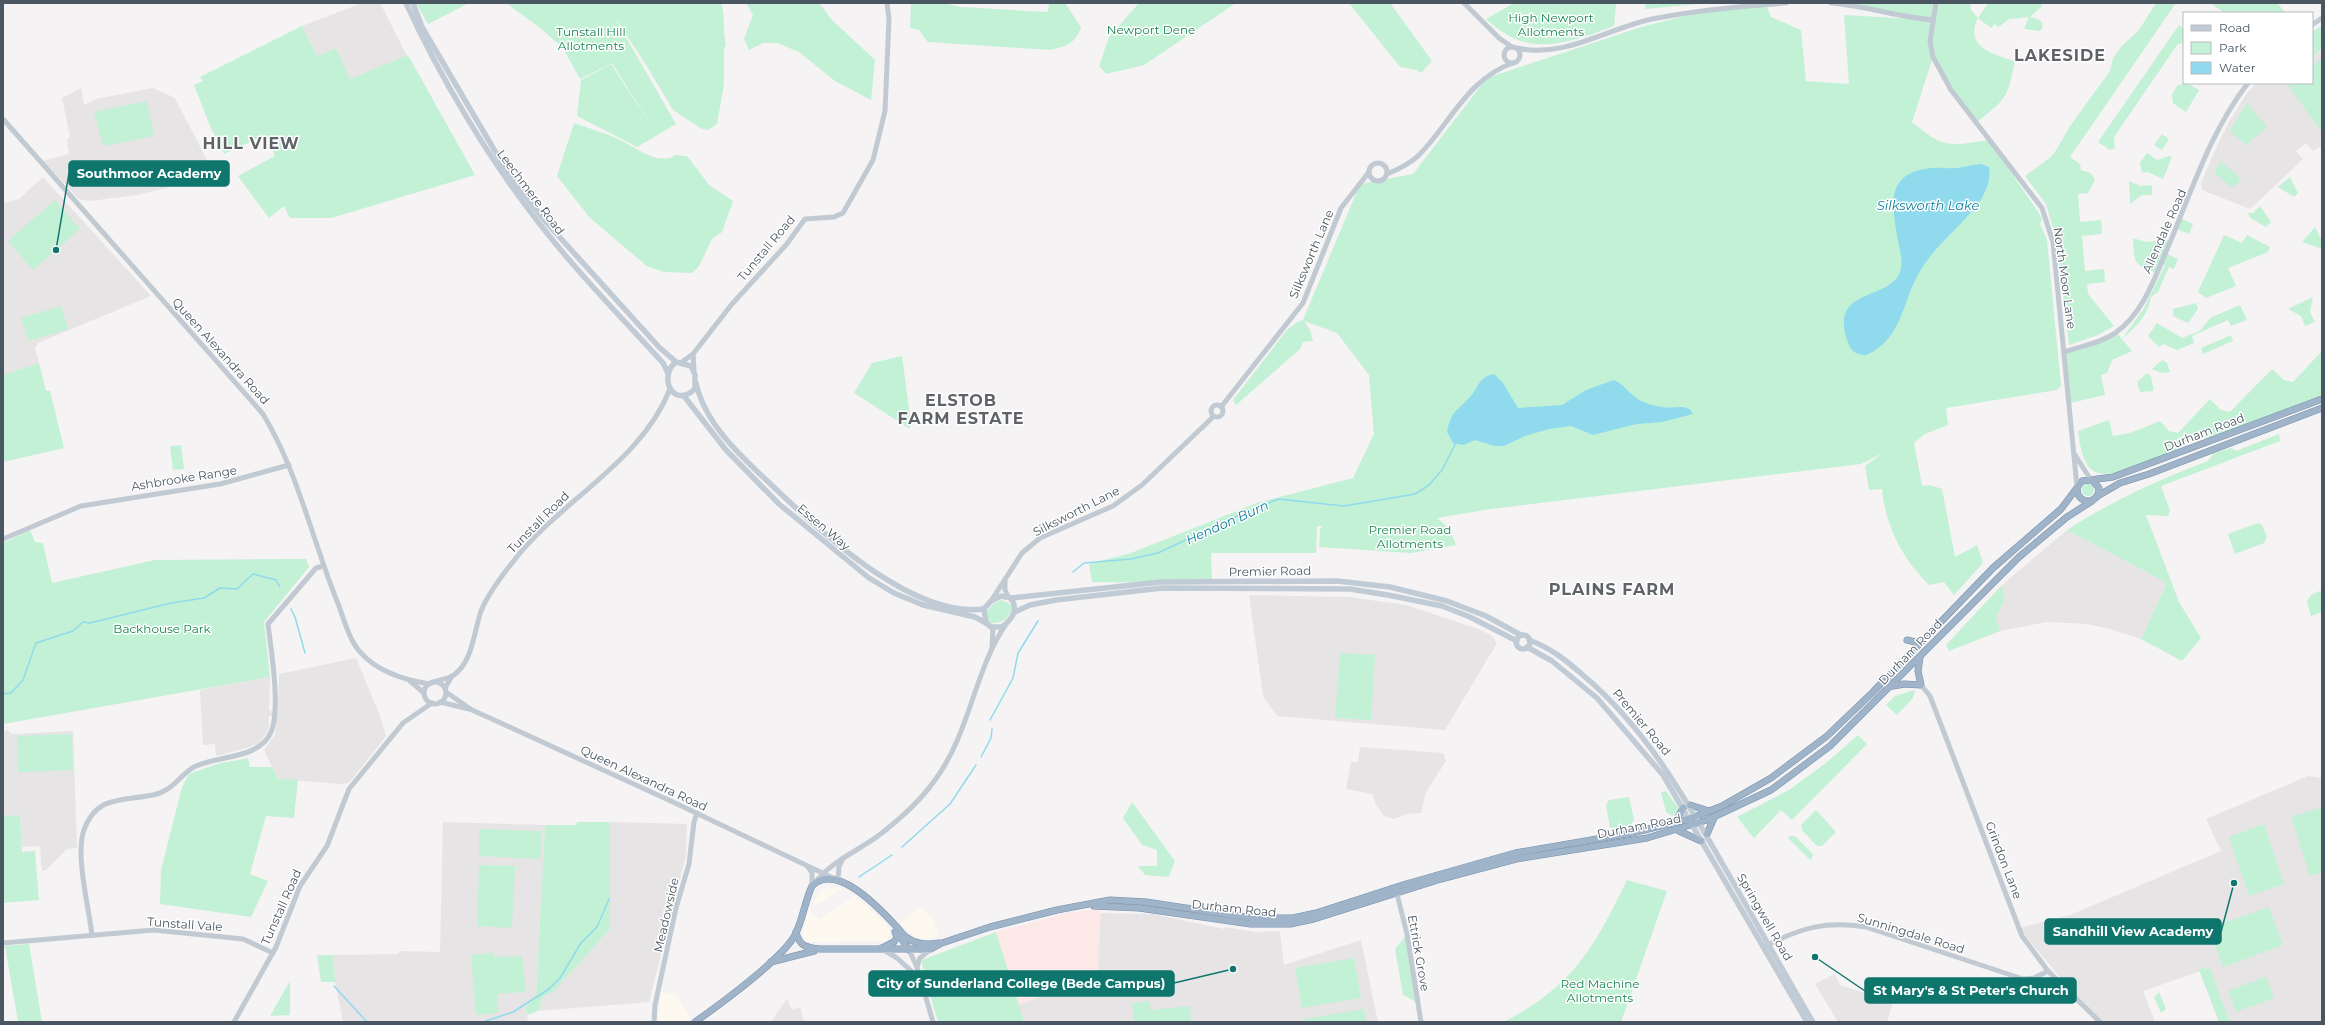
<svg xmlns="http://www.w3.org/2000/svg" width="2325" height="1025" viewBox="0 0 2325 1025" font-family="Montserrat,sans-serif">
	<rect width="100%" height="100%" fill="#f5f3f3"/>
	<g fill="#fdf9ef">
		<path d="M840 888 843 889 813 906 812 905 822 889Z"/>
		<path d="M855 896 885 923 890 930 889 938 886 941 805 942 802 936 803 930 809 909 820 919Z"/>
		<path d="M921 907 934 920 939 936 925 939 916 937 908 932 900 923Z"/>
		<path d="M662 992 675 994 691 1018 684 1022H658V1013Z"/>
	</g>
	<g fill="#e6e4e5">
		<path d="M362 3H380L407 56 350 79 336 48 317 56 302 26Z"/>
		<path d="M2322 50V145L2313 151 2306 143 2296 151 2303 159 2250 209 2202 190 2201 183 2218 144 2229 122 2247 93 2257 83H2312V57Z"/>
		<path d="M81 88 84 105 96 99 153 88 175 98 213 172 196 181 174 182 170 187 137 195 90 201 79 199 43 161 69 154 67 140 70 137 62 98Z"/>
		<path d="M43 177 151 296 38 343 35 348 39 363 3 375V203L19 199Z"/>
		<path d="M2067 530 2167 583 2141 639 2110 629 2087 624 2047 622 2000 631 1996 618 2005 598 2002 585Z"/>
		<path d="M1249 595 1349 597 1406 605 1478 629 1491 635 1497 643 1445 730 1277 716 1263 696Z"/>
		<path d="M356 658 380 716 386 736 349 783 340 784 278 779 264 750 275 735 277 717 269 716V727L265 735 259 743 250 747 216 756 215 744 203 745 200 690 270 677 269 711 278 712 279 674Z"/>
		<path d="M7 730 12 734 73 731 77 848 67 849 46 870 42 871 40 846 22 847 20 815 3 816V733Z"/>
		<path d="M1360 747 1443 753 1446 761 1426 792 1421 813 1406 814 1394 819 1384 816 1375 803 1373 794 1346 789 1351 762H1358Z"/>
		<path d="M2308 776 2322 778 2321 1022H2230L2210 968 2143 991 2155 1022H2100L2094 1018 2019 928 2070 915 2221 851 2206 819Z"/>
		<path d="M443 822 545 825 536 995 526 1008 528 1022H343L335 982 333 955 399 954V951L440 952Z"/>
		<path d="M610 822 687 824 686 855 649 1002 538 1011 543 997 554 991 610 929Z"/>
		<path d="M1100 913 1153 914 1224 929 1225 927 1256 932 1280 931 1284 965 1361 940 1378 1022H1024L1018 1005 1098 974Z"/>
		<path d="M1835 974 1840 985 1893 1002 1887 1022H1838L1815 984Z"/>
		<path d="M787 999 792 1010 800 1007 804 1022H771Z"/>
	</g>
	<path fill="#fce8e6" d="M1101 909 1098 974 1018 1005 996 932 1068 913Z"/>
	<g fill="#c3f1d5">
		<path d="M416 3H469L428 24Z"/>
		<path d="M506 3H721C726 17 722 30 726 44L724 49V84L717 124 708 130 702 129 673 110 645 63 612 13 676 124 637 147 577 116 581 80 611 64 655 131 612 63 580 79 563 48 539 27Z"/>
		<path d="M746 3H819L832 20 875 60 871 100 835 81 799 52 777 43H763L749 50 744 39 753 15Z"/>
		<path d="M911 3H942L962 7 1048 12 1049 3H1065L1081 27C1075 44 1067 46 1050 50L928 42 919 30 910 28Z"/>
		<path d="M1139 3H1236L1144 65 1106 74 1099 66 1109 37Z"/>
		<path d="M1349 3H1390L1432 61 1421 73 1417 70 1400 67Z"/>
		<path d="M1514 3H1616L1614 26C1566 44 1528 59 1486 19Z"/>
		<path d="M1646 3H1708L1645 9Z"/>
		<path d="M1831 3H1970L1971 10 1978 18 1988 3H2041L2042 6 2030 17C2036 19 2045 20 2042 29L2039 31 2024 29 2029 17 2009 19 1999 27 1994 24 1991 28 1978 18C1963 47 1995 55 2015 61 2007 99 2007 98 1976 123L1951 90 1933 57 1912 122C1944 149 1949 146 1989 140L2042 218 2040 224 2047 240 2061 386 2057 390 1946 408 1948 425 1925 434 1914 443 1922 486 1930 485 1942 489 1955 557 1977 545 1983 563 1954 595 1944 582 1929 585C1902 558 1886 528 1882 489L1869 490 1865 466 1883 453 1861 464 1491 509 1437 518 1449 528 1456 545 1411 553 1319 547 1320 530 1322 526H1317L1316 553H1211L1212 583 1092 582 1089 564 1131 553 1257 503 1353 478 1374 434 1369 375 1337 333 1304 321 1310 330 1313 341 1303 342 1300 349 1236 405 1233 400 1287 330 1297 322 1303 320 1360 184 1413 174 1487 78 1641 27 1712 9 1766 4 1771 17 1801 30 1806 81 1849 84 1844 15 1914 19Z"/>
		<path d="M2156 3H2176L2070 157 2080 164 2081 170 2091 173 2095 180 2088 193 2078 194 2080 222 2101 220 2102 234 2082 236 2085 271 2104 269 2105 282 2087 284 2088 294 2114 326 2098 335 2069 345 2057 242 2046 204 2025 176 2051 157 2057 149 2070 126 2110 71 2113 58 2122 46 2139 30Z"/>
		<path d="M2210 3H2277L2286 13H2225Z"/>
		<path d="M2179 25 2184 29V42L2177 45 2114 137 2115 148 2110 150 2098 142Z"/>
		<path d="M2322 25V49L2312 57V32Z"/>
		<path d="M302 26 317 56 336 48 350 79 408 55 475 175 331 218H290L284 206 269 218 238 176 275 156 265 135 224 154 210 126 194 85 203 81 200 77Z"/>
		<path d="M2320 60 2322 64V132L2287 84 2312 83V66Z"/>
		<path d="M2187 83 2199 90 2186 112 2173 103 2172 94 2178 85Z"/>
		<path d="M147 101 154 136 103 146 94 112Z"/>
		<path d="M2247 103 2267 127 2246 145 2230 131Z"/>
		<path d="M574 123C588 128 602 132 616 138 633 145 653 164 673 157V155L687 156 709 185 733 201 722 232 712 239 699 266 692 273 664 272 647 266 590 218 557 176Z"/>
		<path d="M2162 134 2169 139 2162 150 2154 145Z"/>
		<path d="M2147 153 2157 160 2169 156 2172 157 2163 179 2148 172 2142 173 2140 163Z"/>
		<path d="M2221 161 2241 179 2233 188 2214 173Z"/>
		<path d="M2290 177 2298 193 2294 197 2278 187Z"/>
		<path d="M2129 181 2141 186 2152 185V195H2142L2130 204Z"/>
		<path d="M55 200 80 229 33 270 8 241Z"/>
		<path d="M2260 206 2271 222 2266 227 2250 218 2248 213H2253Z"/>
		<path d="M2180 218 2193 224 2189 234 2176 229Z"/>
		<path d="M2315 227 2322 241V249L2302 242Z"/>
		<path d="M2224 235 2242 243 2247 235 2270 247 2268 252 2228 268 2236 286 2206 298 2198 292Z"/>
		<path d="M2133 238 2145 242 2171 240 2165 253 2178 259 2174 269 2169 267 2158 292 2151 297C2148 316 2136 327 2122 339L2132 351 2112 360 2107 373 2101 375 2105 395 2070 403 2064 352 2116 332 2122 339 2144 308 2165 265 2161 263 2156 273C2132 263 2135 263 2133 238Z"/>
		<path d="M2313 297 2310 312 2315 322 2305 326 2301 316 2288 309Z"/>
		<path d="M2196 303 2198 309 2188 323 2173 316V309Z"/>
		<path d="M2240 305 2247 320 2231 326 2228 320 2192 336 2194 343 2177 350 2164 344 2159 347 2148 336 2157 323 2182 338 2200 331 2210 318Z"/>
		<path d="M61 306 68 329 28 341 21 318Z"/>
		<path d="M2231 335 2233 341 2203 354 2201 348Z"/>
		<path d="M2322 351V397L2210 438C2200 438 2188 438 2180 445 2178 447 2176 450 2174 451 2165 458 2150 461 2139 465 2096 481 2084 478 2078 431L2109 420 2113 436 2130 433 2160 421 2169 431 2178 433 2210 399 2221 410 2230 412 2272 369 2284 380 2293 382Z"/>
		<path d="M902 356 910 416V429L854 393 872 363Z"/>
		<path d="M2162 360 2167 363 2170 372 2161 373 2152 369Z"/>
		<path d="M39 363 46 391H50L64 448 3 462V375Z"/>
		<path d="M2147 373 2151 376 2154 391 2140 392 2137 382Z"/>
		<path d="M2279 434 2280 441 2161 486 2170 510 2168 516 2146 515 2179 602 2201 638 2182 661 2141 639 2167 583 2067 530C2112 501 2158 480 2208 461L2214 453 2231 448 2236 451Z"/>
		<path d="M181 445 184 469 173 470 170 446Z"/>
		<circle cx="2088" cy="490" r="6"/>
		<path d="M2258 523 2262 525 2267 537 2264 543 2235 554 2228 534Z"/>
		<path d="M30 530 35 542 43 543 52 583 155 560 306 559 309 567 264 622 270 677 3 724V543Z"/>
		<path d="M2002 585 2005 598 1996 618 2000 631 1949 651 1946 645Z"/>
		<path d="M2322 590V612L2311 616 2307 601 2311 595Z"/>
		<path d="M1002 600 1010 604 1012 609C1008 618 1002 624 991 623L987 620C985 610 992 603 1002 600Z"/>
		<path d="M1340 653 1375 655 1371 720 1335 718Z"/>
		<path d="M1915 690 1913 698 1897 715 1886 705 1895 696Z"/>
		<path d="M72 734 73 770 18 772 17 736Z"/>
		<path d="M1858 735 1867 744 1792 820 1781 810 1754 838 1737 817 1789 790 1826 763Z"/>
		<path d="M248 758 250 767H272L278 779 298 780 294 818 266 816 250 874 268 881 251 917 160 904 161 870 182 787 189 774 217 764Z"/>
		<path d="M1666 791 1678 808 1673 816 1666 812 1661 792Z"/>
		<path d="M1629 797 1634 820 1630 825 1612 829 1610 828 1606 805 1609 800Z"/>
		<path d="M1132 802 1175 861 1169 877 1145 875 1138 866H1157V850L1142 845 1123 818Z"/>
		<path d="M2322 807V872L2310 876 2291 817Z"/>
		<path d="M1816 810 1836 832 1822 846H1817L1802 830 1801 825Z"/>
		<path d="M20 815 22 852 35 851 39 900 3 903V816Z"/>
		<path d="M577 822H610V929L554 991 543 997 538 1011 527 1015 526 1008 536 995 545 825H576Z"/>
		<path d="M2264 824 2284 884 2249 896 2229 837Z"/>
		<path d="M479 829 542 831 540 859 479 856Z"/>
		<path d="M1790 836H1795L1813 854 1811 861 1788 838Z"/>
		<path d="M479 865 515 866 512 928 477 926Z"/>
		<path d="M1627 880 1667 891 1621 1022H1504C1575 984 1593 949 1627 880Z"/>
		<path d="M2269 907 2283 945 2223 967 2209 928Z"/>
		<path d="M996 932 1024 1022H938L923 971 922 960Z"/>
		<path d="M1407 934 1418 1003 1403 995 1395 949Z"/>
		<path d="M29 944 42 1022H18L5 946Z"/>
		<path d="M493 953 494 957 522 956 526 992 497 994 498 1013 476 1015 471 955Z"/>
		<path d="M317 955H333L335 982H321Z"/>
		<path d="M1354 958 1361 998 1302 1008 1295 968Z"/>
		<path d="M2203 967 2206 969 2210 968 2230 1022H2219L2199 970Z"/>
		<path d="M2266 977 2274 998 2236 1012 2228 991Z"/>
		<path d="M290 981V1015L270 1016Z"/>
		<path d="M2159 992 2166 1009 2161 1013 2154 997Z"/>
		<path d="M1149 1001 1150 1010 1190 1006 1191 1022H1134L1132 1003Z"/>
		<path d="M1364 1009 1366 1022H1305L1304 1019Z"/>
	</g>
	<g fill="#90daee">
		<path d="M1981 164 1989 167C1991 179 1987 188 1982 198 1964 225 1935 244 1919 273 1902 302 1902 340 1866 355 1859 355 1852 353 1849 345 1826 288 1887 301 1899 274 1904 264 1900 251 1898 241 1892 206 1884 172 1932 168 1941 167 1949 169 1957 168 1965 167 1973 164 1981 164Z"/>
		<path d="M1494 374 1503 383 1518 408 1562 405 1586 390 1614 380C1625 385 1631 396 1641 401 1647 404 1655 406 1662 407 1672 410 1688 402 1693 414L1662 422 1637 424 1593 435 1571 426 1549 429 1525 436 1504 446H1495L1475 440 1464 445 1453 443 1447 432C1451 411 1457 411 1470 397 1480 386 1477 378 1494 374Z"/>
	</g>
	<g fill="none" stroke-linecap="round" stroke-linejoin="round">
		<g stroke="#90daee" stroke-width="1.5">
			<path d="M1073 572 1084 563 1131 559 1158 553 1226 521 1278 499 1344 506 1415 494 1429 485 1442 470 1456 443"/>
			<path d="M291 609 295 617 305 653"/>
			<path d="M3 694 11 693 23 680 36 643 73 631 83 622 90 623 171 603 204 598 220 588 237 589 253 574 276 580 280 587"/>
			<path d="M990 720 1013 678 1018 653 1038 621"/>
			<path d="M981 757 991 738 992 729"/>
			<path d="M902 847 950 804 976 765"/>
			<path d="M859 877 892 855"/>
			<path d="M334 986 367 1022"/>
			<path d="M483 1022 513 1012 549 989 560 978 581 943 597 927 609 899"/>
		</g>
		<g stroke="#7690ad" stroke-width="7">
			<g id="trunk">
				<path d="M2077 489C2077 505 2100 505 2099 488L2092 480"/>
				<path d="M2096 497 2120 483 2149 474 2322 408"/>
				<path d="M1907 640 1915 642 1923 640"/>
				<path d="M1893 686 1904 684 1921 685 1918 671 1920 657"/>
				<path d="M1690 805 1709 811"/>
				<path d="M1674 824 1683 808"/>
				<path d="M1679 831 1701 841"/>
				<path d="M1707 834 1714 818"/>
				<path d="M1094 906 1139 908 1251 924H1290L1314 919 1441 879 1516 859 1647 838 1707 820 1771 790 1830 746 2019 557 2067 517 2092 501"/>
				<path d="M796 932C799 946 807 948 820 949H931L942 943 990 927 1057 910 1110 900 1146 902 1252 918H1293L1316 913 1406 884 1515 853 1632 833 1689 819 1722 806 1771 778 1827 736 1872 693 1993 568 2061 509 2082 481 2113 477 2322 399"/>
				<path d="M897 932 909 950"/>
				<path d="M882 948 894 942 897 937 895 932"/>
				<path d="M771 962 814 951"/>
				<path d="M695 1022C719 1005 785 957 796 933 803 918 805 901 812 886 836 861 880 909 896 926 900 930 903 936 909 939 918 945 928 945 939 943"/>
			</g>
		</g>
		<g stroke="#c1cad2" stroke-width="5">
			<path d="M1464 3 1499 38 1512 47"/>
			<path d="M1831 3C1866 6 1898 17 1933 20"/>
			<path d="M1936 3 1930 41 1933 57 1951 90 2042 208 2053 242 2077 487"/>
			<path d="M2312 25 2322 18"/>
			<circle cx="1512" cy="55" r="8"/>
			<path d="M1517 48C1563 59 1609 28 1652 19 1697 10 1741 6 1786 3"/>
			<path d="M3 119 263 414C298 472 312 539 337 601 344 618 348 639 361 653 377 671 405 680 429 684"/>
			<circle cx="1378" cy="172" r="9"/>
			<path d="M1387 174C1399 169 1410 164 1419 155 1449 125 1468 78 1513 63"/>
			<path d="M2064 352C2081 346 2101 343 2115 333 2145 313 2157 271 2171 240 2193 187 2212 129 2248 83"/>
			<path d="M693 354 694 370"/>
			<path d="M682 362 693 354 732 304 786 245 805 219 834 217 843 213 873 160 885 111 889 19 887 3"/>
			<circle cx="1217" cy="411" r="6"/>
			<path d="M1221 407 1303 303 1341 208 1369 172"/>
			<path d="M2075 455 2091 480"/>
			<path d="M3 539 81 506 220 484 289 465"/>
			<path d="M1005 580V590L1008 596"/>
			<path d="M991 601 1022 553 1040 538 1113 506 1142 485 1213 417"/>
			<path d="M992 648 993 627"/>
			<path d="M410 681 424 693"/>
			<circle cx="435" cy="693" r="11"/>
			<path d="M431 683C438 680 448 679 454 675 473 661 474 631 481 611 488 594 500 578 512 563 559 501 641 463 670 389"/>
			<path d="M1921 685 1930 696 2022 936 2048 971 2100 1022"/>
			<path d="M445 688 452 676"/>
			<path d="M446 692 472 710 492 719 673 802 835 879"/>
			<path d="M440 702 469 709"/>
			<path d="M808 867 812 873V885"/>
			<path d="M838 880 839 867 843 858"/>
			<path d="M814 884C832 860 859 851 882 833 901 818 921 800 935 780 970 733 974 671 1006 624"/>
			<path d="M1396 890 1407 934 1421 1022"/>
			<path d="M92 935C89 908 75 855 84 830 98 791 129 803 160 793 175 788 181 774 194 767 217 755 259 760 271 732 281 710 271 649 268 624L316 568 324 566"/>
			<path d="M3 943 154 930 243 939 273 953"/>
			<path d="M1766 946C1802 927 1826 921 1866 927L2023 979 2034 978 2048 971"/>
			<path d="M882 949 897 958 921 980"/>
			<path d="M909 950 917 967 933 1022"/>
			<path d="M917 967 920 958 931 949"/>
			<path d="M234 1022 276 947 300 886 327 846 349 789 403 723 432 703"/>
			<path d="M654 1022 655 1005 676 908 689 864 694 822 697 813"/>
		</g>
		<g stroke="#c1cbd6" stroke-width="5.5">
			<path d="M406 3C440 77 488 158 539 223 577 272 621 317 663 363L668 373"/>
			<path d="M413 3 422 27 509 175 545 221 659 347 676 362"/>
			<path d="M676 362 691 366 695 375V389C672 410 658 375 676 362Z"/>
			<path d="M696 383C706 429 750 464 782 495 829 539 915 618 984 609"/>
			<path d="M684 396 726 450 779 504 869 578 894 593 923 605 975 617 986 623"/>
			<path d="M1001 596 1011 598C1019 610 1012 619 1002 627H991L986 623 984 609 991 601Z"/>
			<path d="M1011 598 1161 582 1337 581 1390 587 1447 601 1486 616 1521 635"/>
			<path d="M1015 612 1030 605 1056 600 1162 588 1350 589 1388 595 1442 606 1470 617 1517 641"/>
			<circle cx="1523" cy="642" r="7"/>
			<path d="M1529 640C1551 648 1567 661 1584 676 1649 731 1687 802 1729 875 1757 924 1784 973 1813 1022"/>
			<path d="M1527 647 1552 661 1597 698 1663 775 1807 1022"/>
		</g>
		<use href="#trunk" stroke="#9fb4c9" stroke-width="6"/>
	</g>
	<g text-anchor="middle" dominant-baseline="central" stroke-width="3" stroke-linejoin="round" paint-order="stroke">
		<g font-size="12" fill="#17864f" stroke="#fff">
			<text x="1551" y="17">High Newport<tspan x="1551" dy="14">Allotments</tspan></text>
			<text x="1151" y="29">Newport Dene</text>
			<text x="591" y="31">Tunstall Hill<tspan x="591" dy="14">Allotments</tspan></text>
			<text x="1410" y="529">Premier Road<tspan x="1410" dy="14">Allotments</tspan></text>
			<text x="162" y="628">Backhouse Park</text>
			<text x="1600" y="983">Red Machine<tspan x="1600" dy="14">Allotments</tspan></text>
		</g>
		<g font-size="12" fill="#4a5661" stroke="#fff">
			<text transform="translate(531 192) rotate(53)">Leechmere Road</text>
			<text transform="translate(2164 231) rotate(-66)">Allendale Road</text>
			<text transform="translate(766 248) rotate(-50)">Tunstall Road</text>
			<text transform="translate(1311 254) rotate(-67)">Silksworth Lane</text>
			<text transform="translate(2065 278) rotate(82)">North Moor Lane</text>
			<text transform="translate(221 351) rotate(48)">Queen Alexandra Road</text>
			<text transform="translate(2204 432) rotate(-21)">Durham Road</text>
			<text transform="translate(184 478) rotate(-9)">Ashbrooke Range</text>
			<text transform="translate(1076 511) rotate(-27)">Silksworth Lane</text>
			<text transform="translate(538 522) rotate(-45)">Tunstall Road</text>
			<text transform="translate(824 527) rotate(40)">Essen Way</text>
			<text transform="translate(1270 571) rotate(-1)">Premier Road</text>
			<text transform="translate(1910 652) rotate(-46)">Durham Road</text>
			<text transform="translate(1642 722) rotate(50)">Premier Road</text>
			<text transform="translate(644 778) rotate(25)">Queen Alexandra Road</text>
			<text transform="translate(1639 826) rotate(-11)">Durham Road</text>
			<text transform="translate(2004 860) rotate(69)">Grindon Lane</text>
			<text transform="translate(281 907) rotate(-66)">Tunstall Road</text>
			<text transform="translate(1234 908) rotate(6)">Durham Road</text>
			<text transform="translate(666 915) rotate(-77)">Meadowside</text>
			<text transform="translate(1765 917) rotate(60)">Springwell Road</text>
			<text transform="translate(185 924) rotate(4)">Tunstall Vale</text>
			<text transform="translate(1911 933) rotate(17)">Sunningdale Road</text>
			<text transform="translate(1419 953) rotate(80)">Ettrick Grove</text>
		</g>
		<g font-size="13" font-style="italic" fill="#0c7c9b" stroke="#fff">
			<text x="1928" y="205">Silksworth Lake</text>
			<text transform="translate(1227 522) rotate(-24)">Hendon Burn</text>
		</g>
		<g font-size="16" font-weight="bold" letter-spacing="1" fill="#5f6368" stroke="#fff">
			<text x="2060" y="55">LAKESIDE</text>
			<text x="251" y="143">HILL VIEW</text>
			<text x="961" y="400">ELSTOB<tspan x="961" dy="18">FARM ESTATE</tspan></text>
			<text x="1612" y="589">PLAINS FARM</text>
		</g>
	</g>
	<path fill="none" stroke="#0f766e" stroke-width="1.5" d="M56 250L69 173M2234 883L2221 932M1233 969L1174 983M1815 957L1865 991"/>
	<g fill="#0f766e" stroke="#fff" stroke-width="1.5">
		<circle cx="56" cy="250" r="4"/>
		<circle cx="2234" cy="883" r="4"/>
		<circle cx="1233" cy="969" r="4"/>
		<circle cx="1815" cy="957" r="4"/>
	</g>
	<g fill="#0f766e" stroke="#0f766e" stroke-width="1.5">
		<rect x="69" y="161" width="160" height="25" rx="4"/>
		<rect x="2045" y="919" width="176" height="25" rx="4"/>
		<rect x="869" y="971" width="305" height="25" rx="4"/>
		<rect x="1865" y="978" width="211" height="25" rx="4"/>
	</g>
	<g font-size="13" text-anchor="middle" font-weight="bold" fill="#fff">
		<text x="149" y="178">Southmoor Academy</text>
		<text x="2133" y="936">Sandhill View Academy</text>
		<text x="1021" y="988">City of Sunderland College (Bede Campus)</text>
		<text x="1971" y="995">St Mary's &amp; St Peter's Church</text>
	</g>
	<rect width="2325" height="1025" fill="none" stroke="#4a5661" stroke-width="8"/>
	<rect x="2183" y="12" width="130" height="72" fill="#ffffff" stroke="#b7bbc0"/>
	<rect x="2191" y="25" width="20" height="6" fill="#c1cbd6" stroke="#b7bbc0"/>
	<text x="2219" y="32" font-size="12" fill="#4a5661">Road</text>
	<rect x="2191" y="42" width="20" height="12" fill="#c3f1d5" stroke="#b7bbc0"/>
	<text x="2219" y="52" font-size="12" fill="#4a5661">Park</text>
	<rect x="2191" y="62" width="20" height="12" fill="#90daee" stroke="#b7bbc0"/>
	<text x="2219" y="72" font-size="12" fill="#4a5661">Water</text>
</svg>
